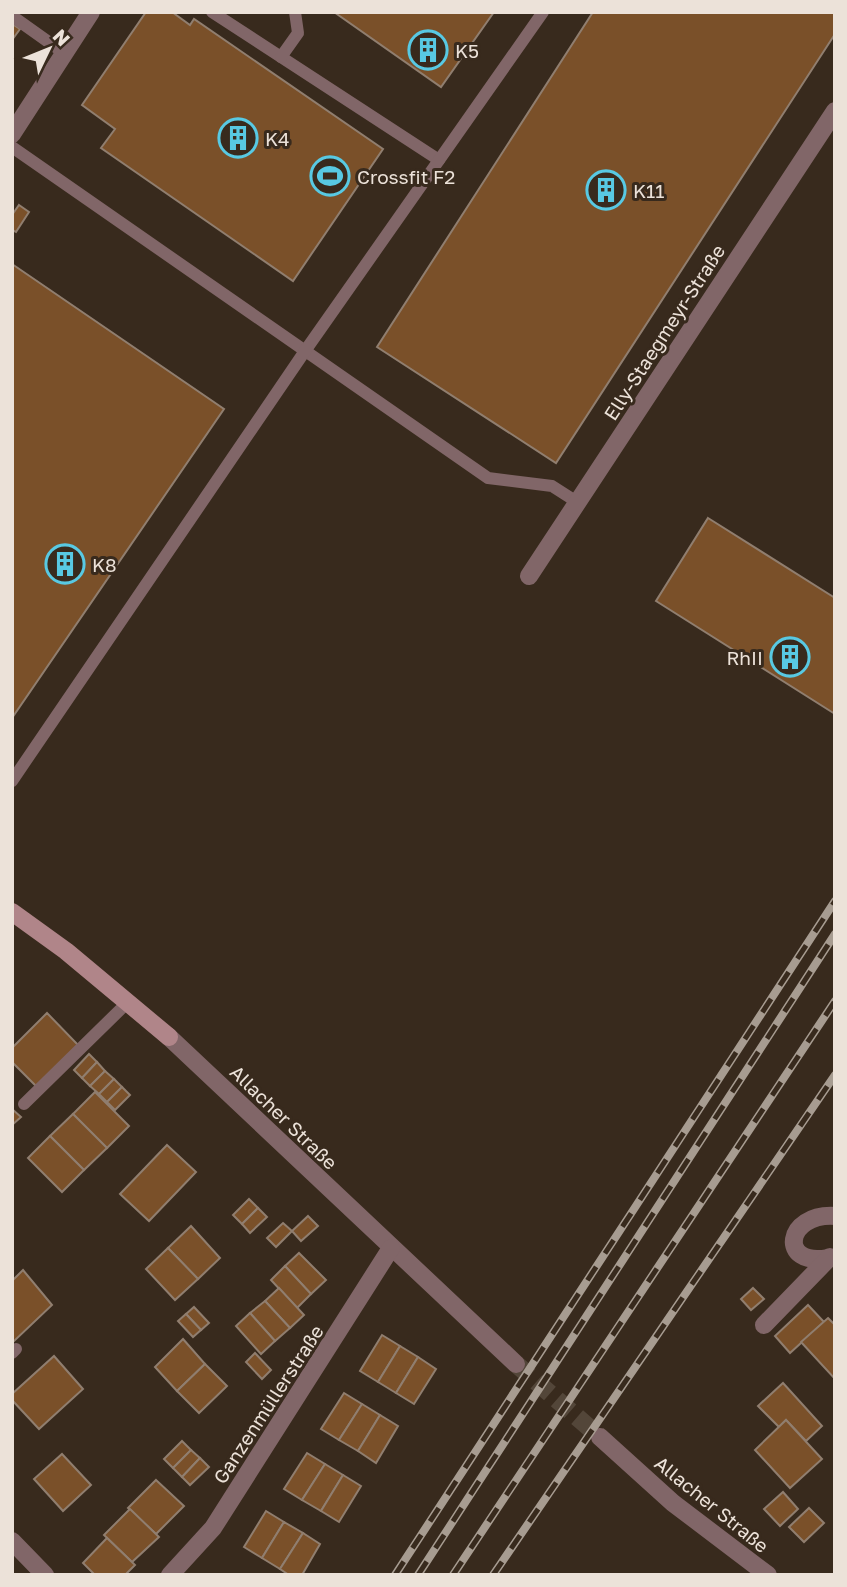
<svg xmlns="http://www.w3.org/2000/svg" width="847" height="1587" viewBox="0 0 847 1587" font-family="'Golos Text',sans-serif">
	<rect width="100%" height="100%" fill="#382a1d"/>
	<g fill="#7a5029" stroke="#907e6f" stroke-width="2">
		<path d="M146 12H172L190 25 194 19 383 149 293 281 101 148 115 129 82 105Z"/>
		<path d="M334 12H494L441 87Z"/>
		<path d="M593 12H835V34L556 463 377 347Z"/>
		<path d="M12 24 20 29 12 40Z"/>
		<path d="M19 205 29 212 16 232 12 230V215Z"/>
		<path d="M12 264 224 409 12 718Z"/>
		<path d="M708 518 835 598V714L656 601Z"/>
		<path d="M47 1013 79 1046 37 1087 12 1062V1048Z"/>
		<path d="M89 1054 97 1062 82 1078 74 1070Z"/>
		<path d="M97 1062 105 1071 90 1086 82 1078Z"/>
		<path d="M105 1071 114 1079 99 1094 90 1086Z"/>
		<path d="M114 1079 122 1087 107 1102 99 1094Z"/>
		<path d="M122 1087 130 1095 115 1110 107 1102Z"/>
		<path d="M95 1092 129 1126 107 1148 73 1114Z"/>
		<path d="M12 1109 21 1117 12 1125Z"/>
		<path d="M73 1114 107 1148 84 1170 50 1136Z"/>
		<path d="M50 1136 84 1170 62 1192 28 1158Z"/>
		<path d="M167 1145 196 1172 149 1221 120 1194Z"/>
		<path d="M249 1199 258 1208 242 1224 233 1215Z"/>
		<path d="M258 1208 267 1217 250 1233 242 1224Z"/>
		<path d="M308 1216 318 1226 301 1241 292 1231Z"/>
		<path d="M283 1223 292 1231 276 1247 267 1238Z"/>
		<path d="M191 1226 220 1258 198 1279 168 1248Z"/>
		<path d="M168 1248 198 1279 175 1300 146 1269Z"/>
		<path d="M299 1253 326 1280 311 1294 285 1266Z"/>
		<path d="M285 1266 311 1294 297 1308 271 1280Z"/>
		<path d="M23 1270 52 1305 12 1343V1281Z"/>
		<path d="M279 1288 304 1315 290 1328 265 1301Z"/>
		<path d="M753 1288 764 1299 751 1310 741 1299Z"/>
		<path d="M265 1301 290 1328 275 1341 250 1313Z"/>
		<path d="M808 1305 824 1322 790 1353 775 1336Z"/>
		<path d="M194 1307 209 1323 201 1330 186 1314Z"/>
		<path d="M250 1313 275 1341 261 1354 236 1326Z"/>
		<path d="M186 1314 201 1330 193 1337 178 1321Z"/>
		<path d="M828 1318 835 1325V1379L801 1342Z"/>
		<path d="M382 1335 400 1346 378 1382 360 1371Z"/>
		<path d="M183 1339 205 1364 177 1391 155 1367Z"/>
		<path d="M400 1346 418 1357 396 1393 378 1382Z"/>
		<path d="M255 1353 271 1370 262 1379 246 1362Z"/>
		<path d="M54 1356 83 1389 39 1429 12 1400V1394Z"/>
		<path d="M418 1357 436 1369 414 1404 396 1393Z"/>
		<path d="M205 1364 227 1386 199 1413 177 1391Z"/>
		<path d="M783 1383 822 1426 806 1441 786 1420 779 1427 758 1406Z"/>
		<path d="M344 1393 362 1404 339 1440 321 1429Z"/>
		<path d="M362 1404 380 1415 358 1451 339 1440Z"/>
		<path d="M380 1415 398 1426 376 1463 358 1451Z"/>
		<path d="M786 1420 822 1459 790 1488 755 1450Z"/>
		<path d="M182 1441 191 1450 173 1468 164 1459Z"/>
		<path d="M191 1450 200 1458 182 1477 173 1468Z"/>
		<path d="M307 1453 325 1464 302 1500 284 1489Z"/>
		<path d="M62 1454 91 1485 63 1511 34 1479Z"/>
		<path d="M200 1458 209 1467 190 1485 182 1477Z"/>
		<path d="M325 1464 343 1475 321 1511 302 1500Z"/>
		<path d="M343 1475 361 1486 339 1522 321 1511Z"/>
		<path d="M156 1480 184 1506 156 1534 128 1508Z"/>
		<path d="M783 1492 798 1509 780 1526 764 1509Z"/>
		<path d="M809 1508 824 1523 804 1542 789 1527Z"/>
		<path d="M130 1509 159 1537 132 1562 104 1535Z"/>
		<path d="M266 1511 284 1522 262 1558 244 1547Z"/>
		<path d="M284 1522 303 1533 280 1569 262 1558Z"/>
		<path d="M303 1533 320 1544 302 1575H289L280 1569Z"/>
		<path d="M107 1538 135 1565 125 1575H95L83 1563Z"/>
	</g>
	<g fill="none" stroke-linecap="round" stroke-linejoin="round">
		<path stroke="#534639" stroke-width="18" stroke-dasharray="18 9" stroke-linecap="butt" d="M516 1364 600 1437"/>
		<g stroke="#816668" stroke-width="12">
			<path d="M212 12 439 160"/>
			<path d="M12 16 64 53"/>
			<path d="M281 57 298 33 295 12"/>
			<path d="M12 147 488 478 552 486 577 502"/>
			<path d="M12 781 305 351 543 12"/>
			<path d="M24 1104 127 1003"/>
			<path d="M12 1353 16 1349"/>
		</g>
		<g stroke="#816668" stroke-width="18">
			<path d="M12 134 91 12"/>
			<path d="M529 576 835 111"/>
			<path d="M169 1037 516 1364"/>
			<path d="M828 1258C778 1267 785 1213 835 1216"/>
			<path d="M764 1325 830 1257"/>
			<path d="M600 1437 673 1503 768 1575"/>
			<path d="M12 1541 45 1575"/>
			<path d="M170 1575 213 1528 391 1248"/>
		</g>
		<path stroke="#b08589" stroke-width="18" d="M12 912 66 951 169 1037"/>
		<g stroke="#a79c91" stroke-width="8">
			<g id="rail">
				<path d="M395 1575 835 901"/>
				<path d="M418 1575 835 934"/>
				<path d="M453 1575 835 1001"/>
				<path d="M493 1575 835 1075"/>
			</g>
		</g>
		<use href="#rail" stroke="#382a1d" stroke-width="5" stroke-dasharray="16" stroke-linecap="butt"/>
	</g>
	<defs>
		<g id="building-ring" transform="scale(2.0125)"><circle r="9.5" fill="#382a1d" stroke="#58c9e3" stroke-width="1.5"/><path d="M-4-6H4V6H1V3H-1V6H-4ZM-2.5-4.3h1.7v1.8h-1.7ZM.8-4.3h1.7v1.8H.8ZM-2.5-1h1.7V.8h-1.7ZM.8-1h1.7V.8H.8Z" fill="#58c9e3"/></g>
		<g id="stadium-ring" transform="scale(2.0125)"><circle r="9.5" fill="#382a1d" stroke="#58c9e3" stroke-width="1.5"/><path d="M0-5a6.5 5 0 1 0 0 10a6.5 5 0 1 0 0-10ZM-3.5-1.8h7v3.6h-7Z" fill="#58c9e3"/></g>
	</defs>
	<g fill-rule="evenodd">
		<use href="#building-ring" x="428" y="50"/>
		<use href="#building-ring" x="238" y="138"/>
		<use href="#stadium-ring" x="330" y="176"/>
		<use href="#building-ring" x="606" y="190"/>
		<use href="#building-ring" x="65" y="564"/>
		<use href="#building-ring" x="790" y="657"/>
	</g>
	<g text-anchor="middle" dominant-baseline="central" stroke-width="6" stroke-linejoin="round" paint-order="stroke">
		<g font-size="19" fill="#ece2d9" stroke="#382a1d" text-anchor="start">
			<text x="455" y="50">K5</text>
			<text x="265" y="138">K4</text>
			<text x="357" y="176">Crossfit F2</text>
			<text x="633" y="190">K11</text>
			<text x="92" y="564">K8</text>
			<text x="763" y="657" text-anchor="end">RhII</text>
		</g>
		<g font-size="19" fill="#ece2d9" stroke="#382a1d">
			<text transform="translate(664 332) rotate(-57)">Elly-Staegmeyr-Straße</text>
			<text transform="translate(284 1117) rotate(44)">Allacher Straße</text>
			<text transform="translate(268 1404) rotate(-57)">Ganzenmüllerstraße</text>
			<text transform="translate(712 1504) rotate(39)">Allacher Straße</text>
		</g>
	</g>
	<rect width="847" height="1587" fill="none" stroke="#ece2d9" stroke-width="28"/>
	<g transform="translate(49 49) rotate(47)" stroke="#382a1d" stroke-width="5" paint-order="stroke">
	<path d="M0-5L12 26L0 18L-12 26Z" fill="#ece2d9"/>
	<text y="-10" font-size="19" font-weight="bold" text-anchor="middle" fill="#ece2d9">N</text>
	</g>
</svg>
